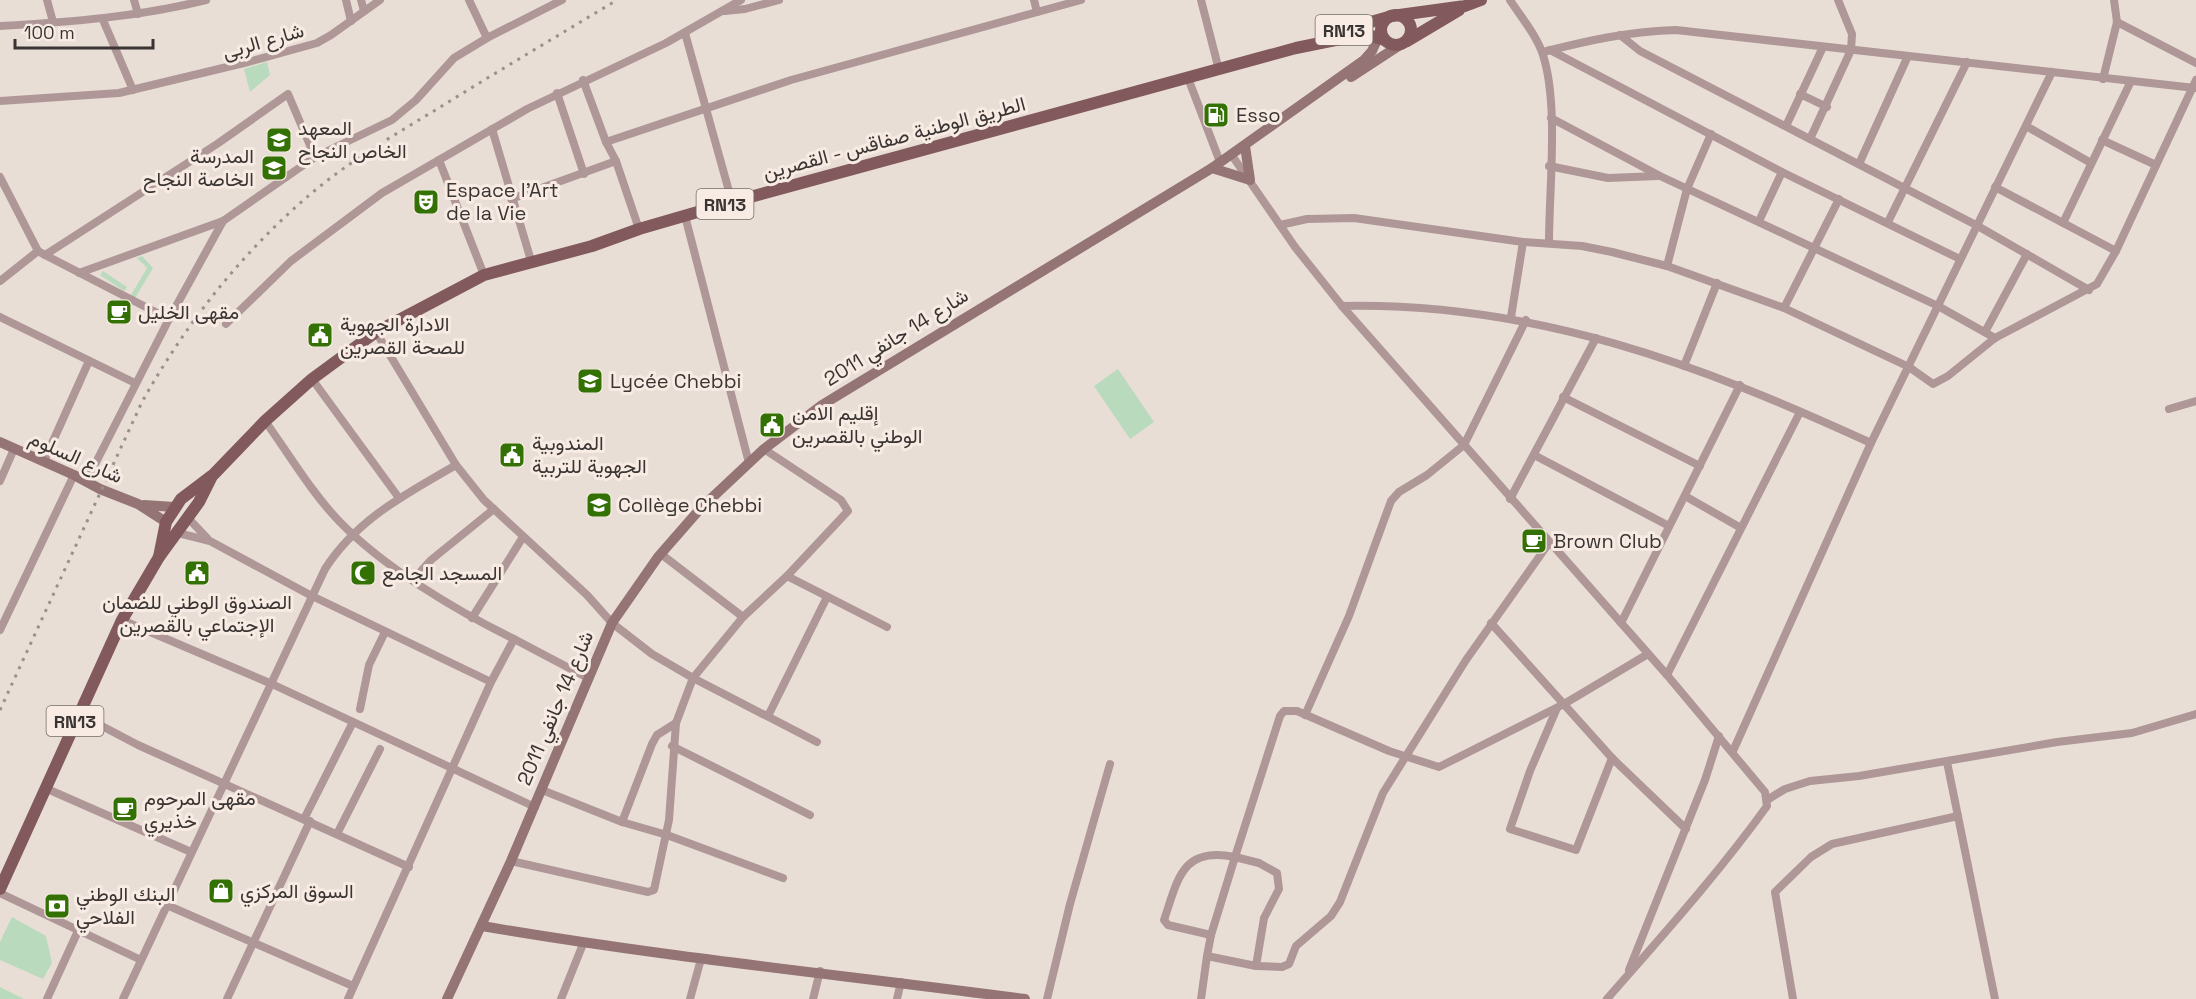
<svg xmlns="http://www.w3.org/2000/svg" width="2196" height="999" viewBox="0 0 2196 999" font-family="'Space Grotesk',Vazirmatn,sans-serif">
	<rect width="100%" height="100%" fill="#e9ded6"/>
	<g fill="#b9dabc">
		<path d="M267 62 270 75 250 92 244 69Z"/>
		<path d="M142 256 153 268 135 298 131 295 147 268 137 258Z"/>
		<path d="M103 271 127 287 124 291 100 275Z"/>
		<path d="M1118 369 1154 422 1130 439 1094 386Z"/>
		<path d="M12 917 46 936 52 963 43 979 0 960V942Z"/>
		<path d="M0 987 24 999H0Z"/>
	</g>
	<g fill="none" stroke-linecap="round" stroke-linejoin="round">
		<g stroke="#af9798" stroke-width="8">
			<path d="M47 0 53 22"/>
			<path d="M134 0 138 14"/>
			<path d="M346 0 351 21"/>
			<path d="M361 0 364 11"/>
			<path d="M469 0 487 38"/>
			<path d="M1034 0 1037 12"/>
			<path d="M1201 0 1219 70"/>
			<path d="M1510 0C1521 17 1537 36 1543 55 1559 105 1549 188 1549 243"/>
			<path d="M725 11 745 9 779 0"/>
			<path d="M103 20 133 90"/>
			<path d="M2117 22 2196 63"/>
			<path d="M0 26C70 22 138 17 206 0"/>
			<path d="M685 33 732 202"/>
			<path d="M1620 35 1640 51 1976 225 2089 290"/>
			<path d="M1550 50 1782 172 1960 259"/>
			<path d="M1543 52C1586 41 1630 31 1676 30L2195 88"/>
			<path d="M1188 78 1220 162"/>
			<path d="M2103 79 2117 22 2114 0"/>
			<path d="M583 80 606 142"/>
			<path d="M557 93 584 174"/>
			<path d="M1800 94 1827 107"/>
			<path d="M0 101 119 93 248 62 317 43 331 35 380 0"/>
			<path d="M1551 118 1660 176 1938 306 1995 338"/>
			<path d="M1786 126 1823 47"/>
			<path d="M2026 126 2091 163"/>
			<path d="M492 129 532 264"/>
			<path d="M1810 139 1851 50 1852 34 1838 0"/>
			<path d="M2102 140 2156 165"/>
			<path d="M1231 154 1295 247 1342 306 1667 675 1765 792 1767 806C1718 874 1662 936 1607 999"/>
			<path d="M315 157 392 120 416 100 454 58 487 38 562 0"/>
			<path d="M439 160 484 275"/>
			<path d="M1859 164 1908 56"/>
			<path d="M1549 166 1608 178 1658 176"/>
			<path d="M0 177 38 251"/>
			<path d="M1995 187 2116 251"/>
			<path d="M511 199 616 161"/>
			<path d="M685 216 749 463"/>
			<path d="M1759 221 1782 172"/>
			<path d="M1888 222 1967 62"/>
			<path d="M2063 223 2131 81"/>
			<path d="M1280 225 1307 219 1354 218 1523 242 1582 246 1612 252 1667 266 1784 308 1909 367 1933 384 1948 376 1995 338 2097 284 2116 251 2196 80"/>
			<path d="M639 229 616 161 606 142 791 80 1081 0"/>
			<path d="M45 255 169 319 223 221"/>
			<path d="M1667 266 1687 189 1711 134"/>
			<path d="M0 281 38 251 45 255 217 144 288 94 315 157 223 221 79 273"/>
			<path d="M1342 306C1534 302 1699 364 1871 443L2052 72"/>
			<path d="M1784 308 1839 199"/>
			<path d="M0 317 135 383"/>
			<path d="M1511 317 1523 242"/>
			<path d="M226 324 291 261 382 193 527 109 666 43 741 0"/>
			<path d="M376 332 456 465 484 500 587 595 612 623 652 654 693 678 817 742"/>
			<path d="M1985 332 2027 254"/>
			<path d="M1684 366 1717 283"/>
			<path d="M312 379 399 498"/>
			<path d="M1563 397 1700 466"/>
			<path d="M2169 409 2196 401"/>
			<path d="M265 421C289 454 311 492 339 521 383 567 457 611 514 639"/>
			<path d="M1534 455 1669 526"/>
			<path d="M44 461 89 361"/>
			<path d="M0 481 14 449"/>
			<path d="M86 482 169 319"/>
			<path d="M1685 496 1741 528"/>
			<path d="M1510 499 1596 338"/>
			<path d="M188 518 207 538"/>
			<path d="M178 533 210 541 310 595 491 682"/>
			<path d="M661 554 743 617"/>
			<path d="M787 576 887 627"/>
			<path d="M413 580 431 560 494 509"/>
			<path d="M472 618 523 537"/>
			<path d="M122 620 272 684 535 807"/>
			<path d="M1491 623 1612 758 1686 829"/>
			<path d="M1621 623 1740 385"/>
			<path d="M0 630 74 475"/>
			<path d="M1667 675 1800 412"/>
			<path d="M1557 708 1530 771 1510 829 1576 850 1612 758"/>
			<path d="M360 709 369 665 385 632"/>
			<path d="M79 714 138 745 409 867"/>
			<path d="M1305 715 1349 616 1391 501 1399 492 1427 475 1464 445 1526 320"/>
			<path d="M768 716 827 597"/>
			<path d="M672 746 810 815"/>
			<path d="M1733 751 1871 443"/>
			<path d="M1947 762 1995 999"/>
			<path d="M45 788 191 852"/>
			<path d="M542 790 622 822 667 835 783 878"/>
			<path d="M1767 800 1785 789 1810 781 1859 776 2057 742 2132 733 2196 714"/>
			<path d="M304 819 353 722"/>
			<path d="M622 822 652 744 657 735 676 723"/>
			<path d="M337 834 380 749"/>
			<path d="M511 861 648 892 654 890 669 820 676 723 693 678 743 617 787 576 848 511 841 500 764 449"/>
			<path d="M0 893 141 960"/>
			<path d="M169 906 353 986"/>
			<path d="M1211 935 1168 925 1164 920C1178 879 1182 846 1235 857L1280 716 1284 711H1297L1389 751 1439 767 1564 704 1648 654"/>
			<path d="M1256 966 1282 967 1289 964 1296 946 1331 916 1340 902 1383 793 1466 660 1549 543"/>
			<path d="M1629 970 1705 780 1719 736"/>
			<path d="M47 999 78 931"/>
			<path d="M123 999 325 569C357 519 406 494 456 465"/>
			<path d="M227 999 310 821"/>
			<path d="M348 999 491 682 514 639 588 678"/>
			<path d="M561 999 583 944"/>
			<path d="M690 999 701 959"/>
			<path d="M813 999 820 971"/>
			<path d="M897 999 901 982"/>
			<path d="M1047 999 1070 904 1110 764"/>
			<path d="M1201 999 1207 956 1256 966 1264 918 1279 889 1277 873 1259 863 1235 857 1211 935 1207 956"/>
			<path d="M1793 999 1775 892 1811 857 1832 844 1958 816"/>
		</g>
		<g stroke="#957476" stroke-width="10">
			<path d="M1351 77 1403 43"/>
			<path d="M1212 168 1250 180 1245 146"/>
			<path d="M0 442 74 475 100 489 138 504 166 522"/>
			<path d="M144 505 174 507"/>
			<path d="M482 926C662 957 844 975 1025 999"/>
			<path d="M447 999 511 861 612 623 658 557 700 509 764 449 822 405 1212 168 1364 60 1372 51 1381 31"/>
		</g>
		<g stroke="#825a5d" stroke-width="12">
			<circle cx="1396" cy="30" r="15"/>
			<path d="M1339 31 1392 16 1465 6 1481 0"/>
			<path d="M1407 41 1459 10"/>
			<path d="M159 557 166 522 181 499 214 474 265 421 312 379 376 332 484 275 592 246 639 229 732 202 1296 48 1365 34 1385 40"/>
			<path d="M0 889 122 620 159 557 199 502 212 476"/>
		</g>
		<path stroke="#99918c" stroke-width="3" stroke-dasharray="3 6" stroke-linecap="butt" d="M0 710 142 402C185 325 239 256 306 198 347 162 396 134 442 106 500 70 559 35 617 0"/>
	</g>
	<defs>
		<g id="fuel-square" transform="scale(1.35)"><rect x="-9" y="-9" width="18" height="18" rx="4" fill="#347104" stroke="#f7ebe3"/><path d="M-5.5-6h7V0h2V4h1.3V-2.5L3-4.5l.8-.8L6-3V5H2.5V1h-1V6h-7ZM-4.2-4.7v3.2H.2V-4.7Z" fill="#fff"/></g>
		<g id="school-square" transform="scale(1.35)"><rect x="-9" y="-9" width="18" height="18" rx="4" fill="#347104" stroke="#f7ebe3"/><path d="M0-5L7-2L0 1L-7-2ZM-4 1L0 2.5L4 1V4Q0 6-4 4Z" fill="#fff"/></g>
		<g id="theatre-square" transform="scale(1.35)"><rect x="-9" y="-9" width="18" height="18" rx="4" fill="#347104" stroke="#f7ebe3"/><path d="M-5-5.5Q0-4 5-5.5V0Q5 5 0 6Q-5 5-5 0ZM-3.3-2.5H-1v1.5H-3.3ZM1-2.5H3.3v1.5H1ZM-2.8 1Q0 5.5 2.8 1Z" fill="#fff"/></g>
		<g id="cafe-square" transform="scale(1.35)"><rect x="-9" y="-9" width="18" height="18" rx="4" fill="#347104" stroke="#f7ebe3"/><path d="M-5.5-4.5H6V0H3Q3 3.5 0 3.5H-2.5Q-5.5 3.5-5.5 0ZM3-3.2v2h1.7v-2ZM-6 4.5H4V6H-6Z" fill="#fff"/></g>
		<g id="civic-square" transform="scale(1.35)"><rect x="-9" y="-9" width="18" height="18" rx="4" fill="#347104" stroke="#f7ebe3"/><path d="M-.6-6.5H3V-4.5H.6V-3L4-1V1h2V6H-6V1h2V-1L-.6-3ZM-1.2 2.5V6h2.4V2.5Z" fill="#fff"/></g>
		<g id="mosque-square" transform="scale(1.35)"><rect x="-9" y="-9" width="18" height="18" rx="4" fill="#347104" stroke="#f7ebe3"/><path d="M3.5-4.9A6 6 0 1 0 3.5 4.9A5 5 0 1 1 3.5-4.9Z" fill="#fff"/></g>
		<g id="shop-square" transform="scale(1.35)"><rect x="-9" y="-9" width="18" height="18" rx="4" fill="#347104" stroke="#f7ebe3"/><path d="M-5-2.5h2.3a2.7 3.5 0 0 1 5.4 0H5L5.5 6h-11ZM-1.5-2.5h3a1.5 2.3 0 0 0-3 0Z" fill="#fff"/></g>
		<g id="bank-square" transform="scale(1.35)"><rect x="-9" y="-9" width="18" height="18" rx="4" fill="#347104" stroke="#f7ebe3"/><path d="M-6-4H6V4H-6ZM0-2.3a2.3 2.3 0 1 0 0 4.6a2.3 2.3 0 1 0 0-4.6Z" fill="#fff"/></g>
	</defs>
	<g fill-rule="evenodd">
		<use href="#fuel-square" x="1216" y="115"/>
		<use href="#school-square" x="279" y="140"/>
		<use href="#school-square" x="274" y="168"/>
		<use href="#theatre-square" x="426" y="202"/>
		<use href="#cafe-square" x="119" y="312"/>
		<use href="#civic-square" x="320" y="335"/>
		<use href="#school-square" x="590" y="381"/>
		<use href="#civic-square" x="772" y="425"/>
		<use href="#civic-square" x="512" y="455"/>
		<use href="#school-square" x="599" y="505"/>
		<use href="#cafe-square" x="1534" y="541"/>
		<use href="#civic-square" x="197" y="573"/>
		<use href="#mosque-square" x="363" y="573"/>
		<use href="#cafe-square" x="125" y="809"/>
		<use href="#shop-square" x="221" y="891"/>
		<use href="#bank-square" x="57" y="906"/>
	</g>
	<g text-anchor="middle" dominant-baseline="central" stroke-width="6" stroke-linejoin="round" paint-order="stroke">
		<g fill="#f7ebe3" stroke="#736c68" stroke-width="1.5">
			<rect x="1315.5" y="15" width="57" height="30" rx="4.5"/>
			<rect x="696.5" y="189" width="57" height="30" rx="4.5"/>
			<rect x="46.5" y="706" width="57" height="30" rx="4.5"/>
		</g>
		<g font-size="18" font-weight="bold" fill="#3a3533">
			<text x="1344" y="30">RN13</text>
			<text x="725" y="204">RN13</text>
			<text x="75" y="721">RN13</text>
		</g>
		<g font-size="20" fill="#3a3533" stroke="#f7ebe3">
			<text transform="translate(263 41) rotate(-16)">شارع الربى</text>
			<text transform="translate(894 138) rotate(-15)">الطريق الوطنية صفاقس - القصرين</text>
			<text transform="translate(896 337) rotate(-32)">شارع 14 جانفي 2011</text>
			<text transform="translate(76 457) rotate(24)">شارع السلوم</text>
			<text transform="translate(555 708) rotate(-67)">شارع 14 جانفي 2011</text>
		</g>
		<g font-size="20" fill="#3a3533" stroke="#f7ebe3" text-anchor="start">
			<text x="1236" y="115">Esso</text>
			<text x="298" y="128">المعهد<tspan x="298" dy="23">الخاص النجاح</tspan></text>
			<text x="254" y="156" text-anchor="end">المدرسة<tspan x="254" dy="23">الخاصة النجاح</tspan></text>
			<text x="446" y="190">Espace l'Art<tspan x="446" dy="23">de la Vie</tspan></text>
			<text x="138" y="312">مقهى الخليل</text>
			<text x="340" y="324">الادارة الجهوية<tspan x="340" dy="23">للصحة القصرين</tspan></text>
			<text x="610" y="381">Lycée Chebbi</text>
			<text x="792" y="413">إقليم الامن<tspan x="792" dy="23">الوطني بالقصرين</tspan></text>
			<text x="532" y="443">المندوبية<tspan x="532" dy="23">الجهوية للتربية</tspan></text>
			<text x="618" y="505">Collège Chebbi</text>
			<text x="1553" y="541">Brown Club</text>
			<text x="382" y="573">المسجد الجامع</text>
			<text x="197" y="602" text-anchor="middle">الصندوق الوطني للضمان<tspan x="197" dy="23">الإجتماعي بالقصرين</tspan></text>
			<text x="144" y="798">مقهى المرحوم<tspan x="144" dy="23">خذيري</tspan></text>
			<text x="240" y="891">السوق المركزي</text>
			<text x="76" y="894">البنك الوطني<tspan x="76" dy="23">الفلاحي</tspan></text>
		</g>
	</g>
	<path d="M15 39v9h138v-9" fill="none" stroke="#3a3533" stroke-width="3"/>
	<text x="24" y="39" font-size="18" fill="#3a3533" stroke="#f7ebe3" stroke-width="4.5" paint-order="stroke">100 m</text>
</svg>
